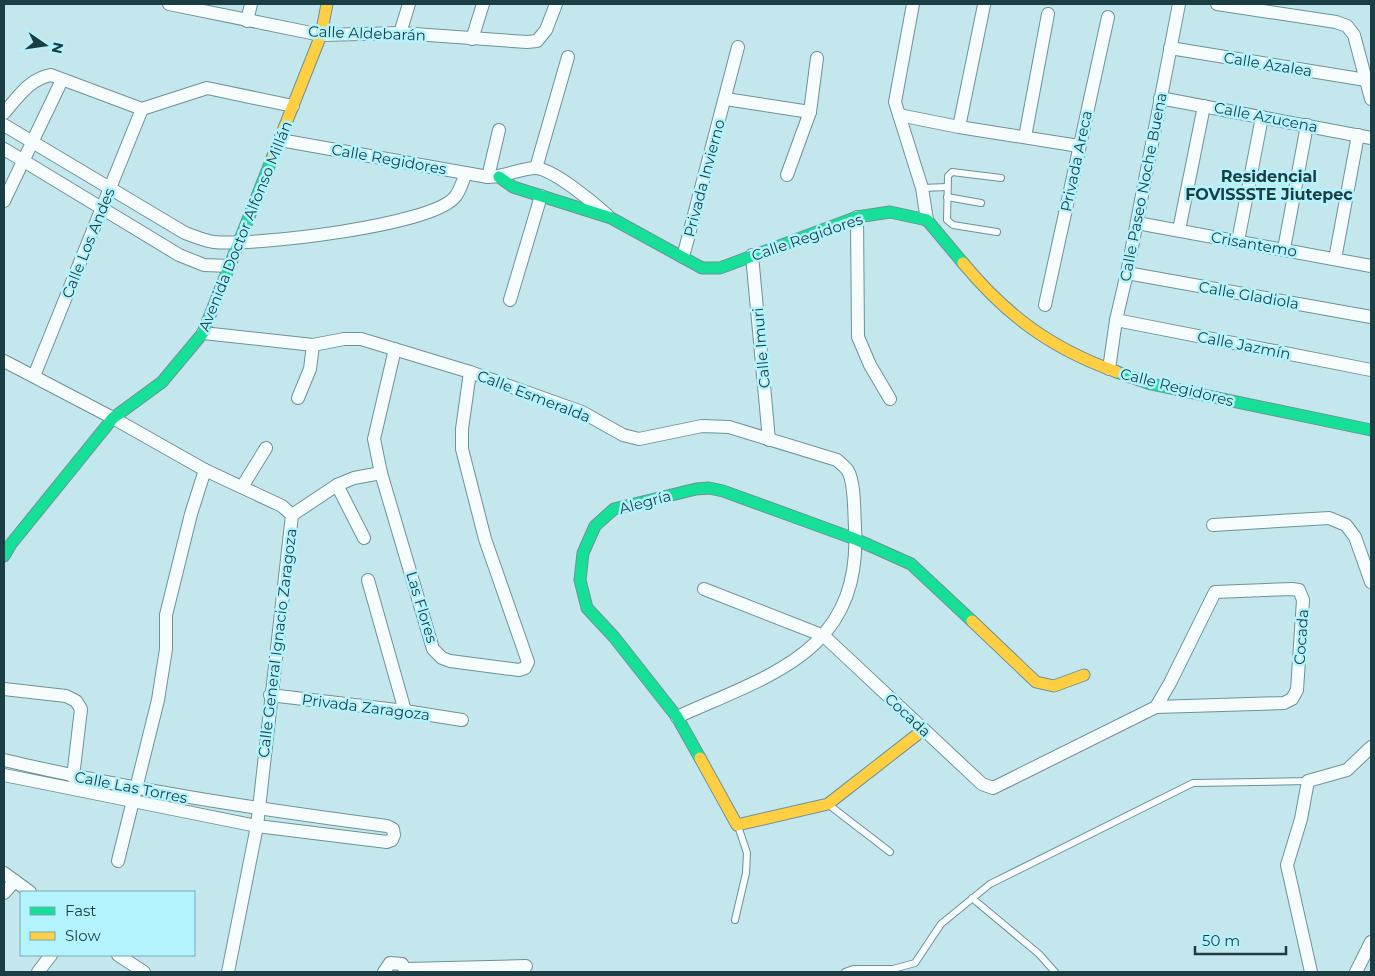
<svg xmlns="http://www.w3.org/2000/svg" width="1375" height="976" viewBox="0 0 1375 976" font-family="Montserrat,sans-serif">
	<rect width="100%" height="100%" fill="#c4e7ed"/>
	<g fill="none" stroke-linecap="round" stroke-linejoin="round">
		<g stroke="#6e9297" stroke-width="8">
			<g id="lane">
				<path d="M922 188 947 187"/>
				<path d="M947 197 981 203"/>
				<path d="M997 232 953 225 947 220 948 176 952 172 1001 178"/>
				<path d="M829 805 890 852"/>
				<path d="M972 898 1039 954 1055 972"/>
				<path d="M735 920 746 873 747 853 738 826"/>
				<path d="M845 972 853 969H893L915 963 941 924 990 884 1193 783 1308 781"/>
			</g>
		</g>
		<g stroke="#6e9297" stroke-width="14">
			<g id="street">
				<path d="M169 4 321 35 400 33 527 42 537 41 546 30 556 4"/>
				<path d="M913 4 895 102 922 188 927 220"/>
				<path d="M1217 4 1336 22 1347 26 1354 35 1371 99"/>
				<path d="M247 21 251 4"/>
				<path d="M400 33 409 4"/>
				<path d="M472 39 483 4"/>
				<path d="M1170 48 1366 80"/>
				<path d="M1160 98 1371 138"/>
				<path d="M726 99 810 112"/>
				<path d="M4 113C18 97 29 79 51 75L142 109 207 88 293 106"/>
				<path d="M899 115 959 127 1079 146"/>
				<path d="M4 125 185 233C194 236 205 241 214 242 254 246 431 226 455 197 460 191 463 180 466 173"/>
				<path d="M959 127 984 5"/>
				<path d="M1025 137 1048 14"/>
				<path d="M280 140 488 177C504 177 519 169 534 168 551 167 594 203 607 215"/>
				<path d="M4 149 179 255 204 265 230 266"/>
				<path d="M536 168 568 57"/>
				<path d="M787 175 810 112 817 58"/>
				<path d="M488 177 499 130"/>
				<path d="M4 201 62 80"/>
				<path d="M857 217 858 337 870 365 890 399"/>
				<path d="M1137 223 1371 266"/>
				<path d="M1179 230 1204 106"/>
				<path d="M1238 241 1262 117"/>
				<path d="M1284 249 1307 125"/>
				<path d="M752 255 769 440"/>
				<path d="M683 257 738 47"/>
				<path d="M1335 259 1358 135"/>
				<path d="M1127 273 1371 317"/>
				<path d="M510 300 541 196"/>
				<path d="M1045 305 1108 17"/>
				<path d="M1116 320 1371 370"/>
				<path d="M203 333 313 345 344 339H361L470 372 582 412 623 435 639 439 702 426 729 427 837 460C840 463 846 467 848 471 855 483 854 513 855 527 862 652 772 674 677 717"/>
				<path d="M395 349 374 439 381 473 433 649 442 658 450 661 519 670 525 668 528 662 485 539 462 449V429L470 372"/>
				<path d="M4 361 113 418 205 470 282 506 292 515"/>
				<path d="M1109 369 1116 320 1127 273 1179 4"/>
				<path d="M34 376 142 109"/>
				<path d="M298 398 310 369 313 345"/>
				<path d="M337 485 364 538"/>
				<path d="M242 487 266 448"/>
				<path d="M292 515 337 485 354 478 381 473"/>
				<path d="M1213 525 1329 518 1346 525 1355 537 1371 582"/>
				<path d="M368 580 405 711"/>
				<path d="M704 589 824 636 982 784 993 788 1156 707 1284 703 1292 699 1297 690 1303 600 1299 590 1292 589 1215 592 1170 683 1156 707"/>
				<path d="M4 689 66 696 76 701 81 709 73 777"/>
				<path d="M270 695 405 711 462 720"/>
				<path d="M4 760C130 790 258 809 387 826L393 829 394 835 392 840 387 842 257 826 4 775"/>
				<path d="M118 861 158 700 166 649V615L191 514 205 470"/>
				<path d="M4 873 30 892"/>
				<path d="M4 893 15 881"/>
				<path d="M118 955 144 972"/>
				<path d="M406 969 526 966"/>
				<path d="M38 972 51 955"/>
				<path d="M228 972 257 826 292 515"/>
				<path d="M384 972 390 963 402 964 406 972"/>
				<path d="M1311 972 1287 865 1301 819 1308 781 1347 770 1371 747"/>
				<path d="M1356 972 1371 942"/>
			</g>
		</g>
		<g stroke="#6e9297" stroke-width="13">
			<g id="fast">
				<path d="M499 177 513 187 611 218 702 268H720L857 217 890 212 927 220 963 263"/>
				<path d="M1117 372 1151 384 1371 430"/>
				<path d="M4 556 11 544 113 418 162 382 203 333 273 156"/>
				<path d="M700 758 677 717 614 637 587 608 580 580 583 553 595 526 614 509 696 489 709 488 723 491 855 539 911 564 972 621"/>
			</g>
		</g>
		<g stroke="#6e9297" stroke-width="13">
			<g id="slow">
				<path d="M273 156 321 35 327 4"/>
				<path d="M963 263C1007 316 1052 349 1117 372"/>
				<path d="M972 621 1036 682 1054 686 1084 675"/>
				<path d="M700 758 737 825 828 804 923 730"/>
			</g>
		</g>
		<g stroke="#d3dfe1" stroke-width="2" stroke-dasharray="1 4" stroke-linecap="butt">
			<path d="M859 39 867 4"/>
			<path d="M1304 891 1337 882 1347 836 1371 810"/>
		</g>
		<use href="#lane" stroke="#f6fbfc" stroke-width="6"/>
		<use href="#street" stroke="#f6fbfc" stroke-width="12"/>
		<use href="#fast" stroke="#16e098" stroke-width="11"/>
		<use href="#slow" stroke="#ffcf43" stroke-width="11"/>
	</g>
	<g text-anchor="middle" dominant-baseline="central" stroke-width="5" stroke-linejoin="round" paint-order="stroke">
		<g font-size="15" fill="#1b3e44" stroke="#b3f3fe">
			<text transform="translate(367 33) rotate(2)">Calle Aldebarán</text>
			<text transform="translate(1268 64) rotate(9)">Calle Azalea</text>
			<text transform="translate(1266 117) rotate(11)">Calle Azucena</text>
			<text transform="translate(389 159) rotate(10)">Calle Regidores</text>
			<text transform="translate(1076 161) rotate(-78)">Privada Areca</text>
			<text transform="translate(704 178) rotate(-75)">Privada Invierno</text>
			<text transform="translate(1143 187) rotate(-79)">Calle Paseo Noche Buena</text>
			<text transform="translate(245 226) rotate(-68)">Avenida Doctor Alfonso Millán</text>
			<text transform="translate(807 237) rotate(-19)">Calle Regidores</text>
			<text transform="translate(88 243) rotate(-68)">Calle Los Andes</text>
			<text transform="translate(1254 244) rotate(10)">Crisantemo</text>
			<text transform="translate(1249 295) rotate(10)">Calle Gladiola</text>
			<text transform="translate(1244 345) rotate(11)">Calle Jazmín</text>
			<text transform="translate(761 348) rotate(-95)">Calle Imuri</text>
			<text transform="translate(1177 387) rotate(14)">Calle Regidores</text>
			<text transform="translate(534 396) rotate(21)">Calle Esmeralda</text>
			<text transform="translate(645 502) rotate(-15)">Alegría</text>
			<text transform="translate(422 607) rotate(73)">Las Flores</text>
			<text transform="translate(1301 637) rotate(-86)">Cocada</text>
			<text transform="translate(277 643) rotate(-83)">Calle General Ignacio Zaragoza</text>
			<text transform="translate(366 707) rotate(7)">Privada Zaragoza</text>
			<text transform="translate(908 715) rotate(43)">Cocada</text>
			<text transform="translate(131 787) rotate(11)">Calle Las Torres</text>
		</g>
		<g font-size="16" font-weight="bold" fill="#1b3e44" stroke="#b3f3fe">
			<text x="1269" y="176">Residencial<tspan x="1269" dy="18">FOVISSSTE Jiutepec</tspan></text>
		</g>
	</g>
	<rect width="1375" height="976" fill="none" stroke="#1b3e44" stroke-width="10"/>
	<rect x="20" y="891" width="175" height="65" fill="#b3f3fe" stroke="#76abb4"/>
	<rect x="30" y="907" width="25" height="8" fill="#16e098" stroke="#76abb4"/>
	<text x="65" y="916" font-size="15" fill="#1b3e44">Fast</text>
	<rect x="30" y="932" width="25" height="8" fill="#ffcf43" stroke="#76abb4"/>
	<text x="65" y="941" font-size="15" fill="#1b3e44">Slow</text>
	<g transform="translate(45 45) rotate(103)" stroke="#b3f3fe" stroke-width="4" paint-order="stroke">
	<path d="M0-4L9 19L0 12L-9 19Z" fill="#1b3e44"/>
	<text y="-8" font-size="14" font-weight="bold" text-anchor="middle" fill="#1b3e44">N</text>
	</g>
	<path d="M1195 946v8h91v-8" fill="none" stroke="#1b3e44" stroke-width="2.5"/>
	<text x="1202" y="946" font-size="15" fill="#1b3e44" stroke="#b3f3fe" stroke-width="4" paint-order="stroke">50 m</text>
</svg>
